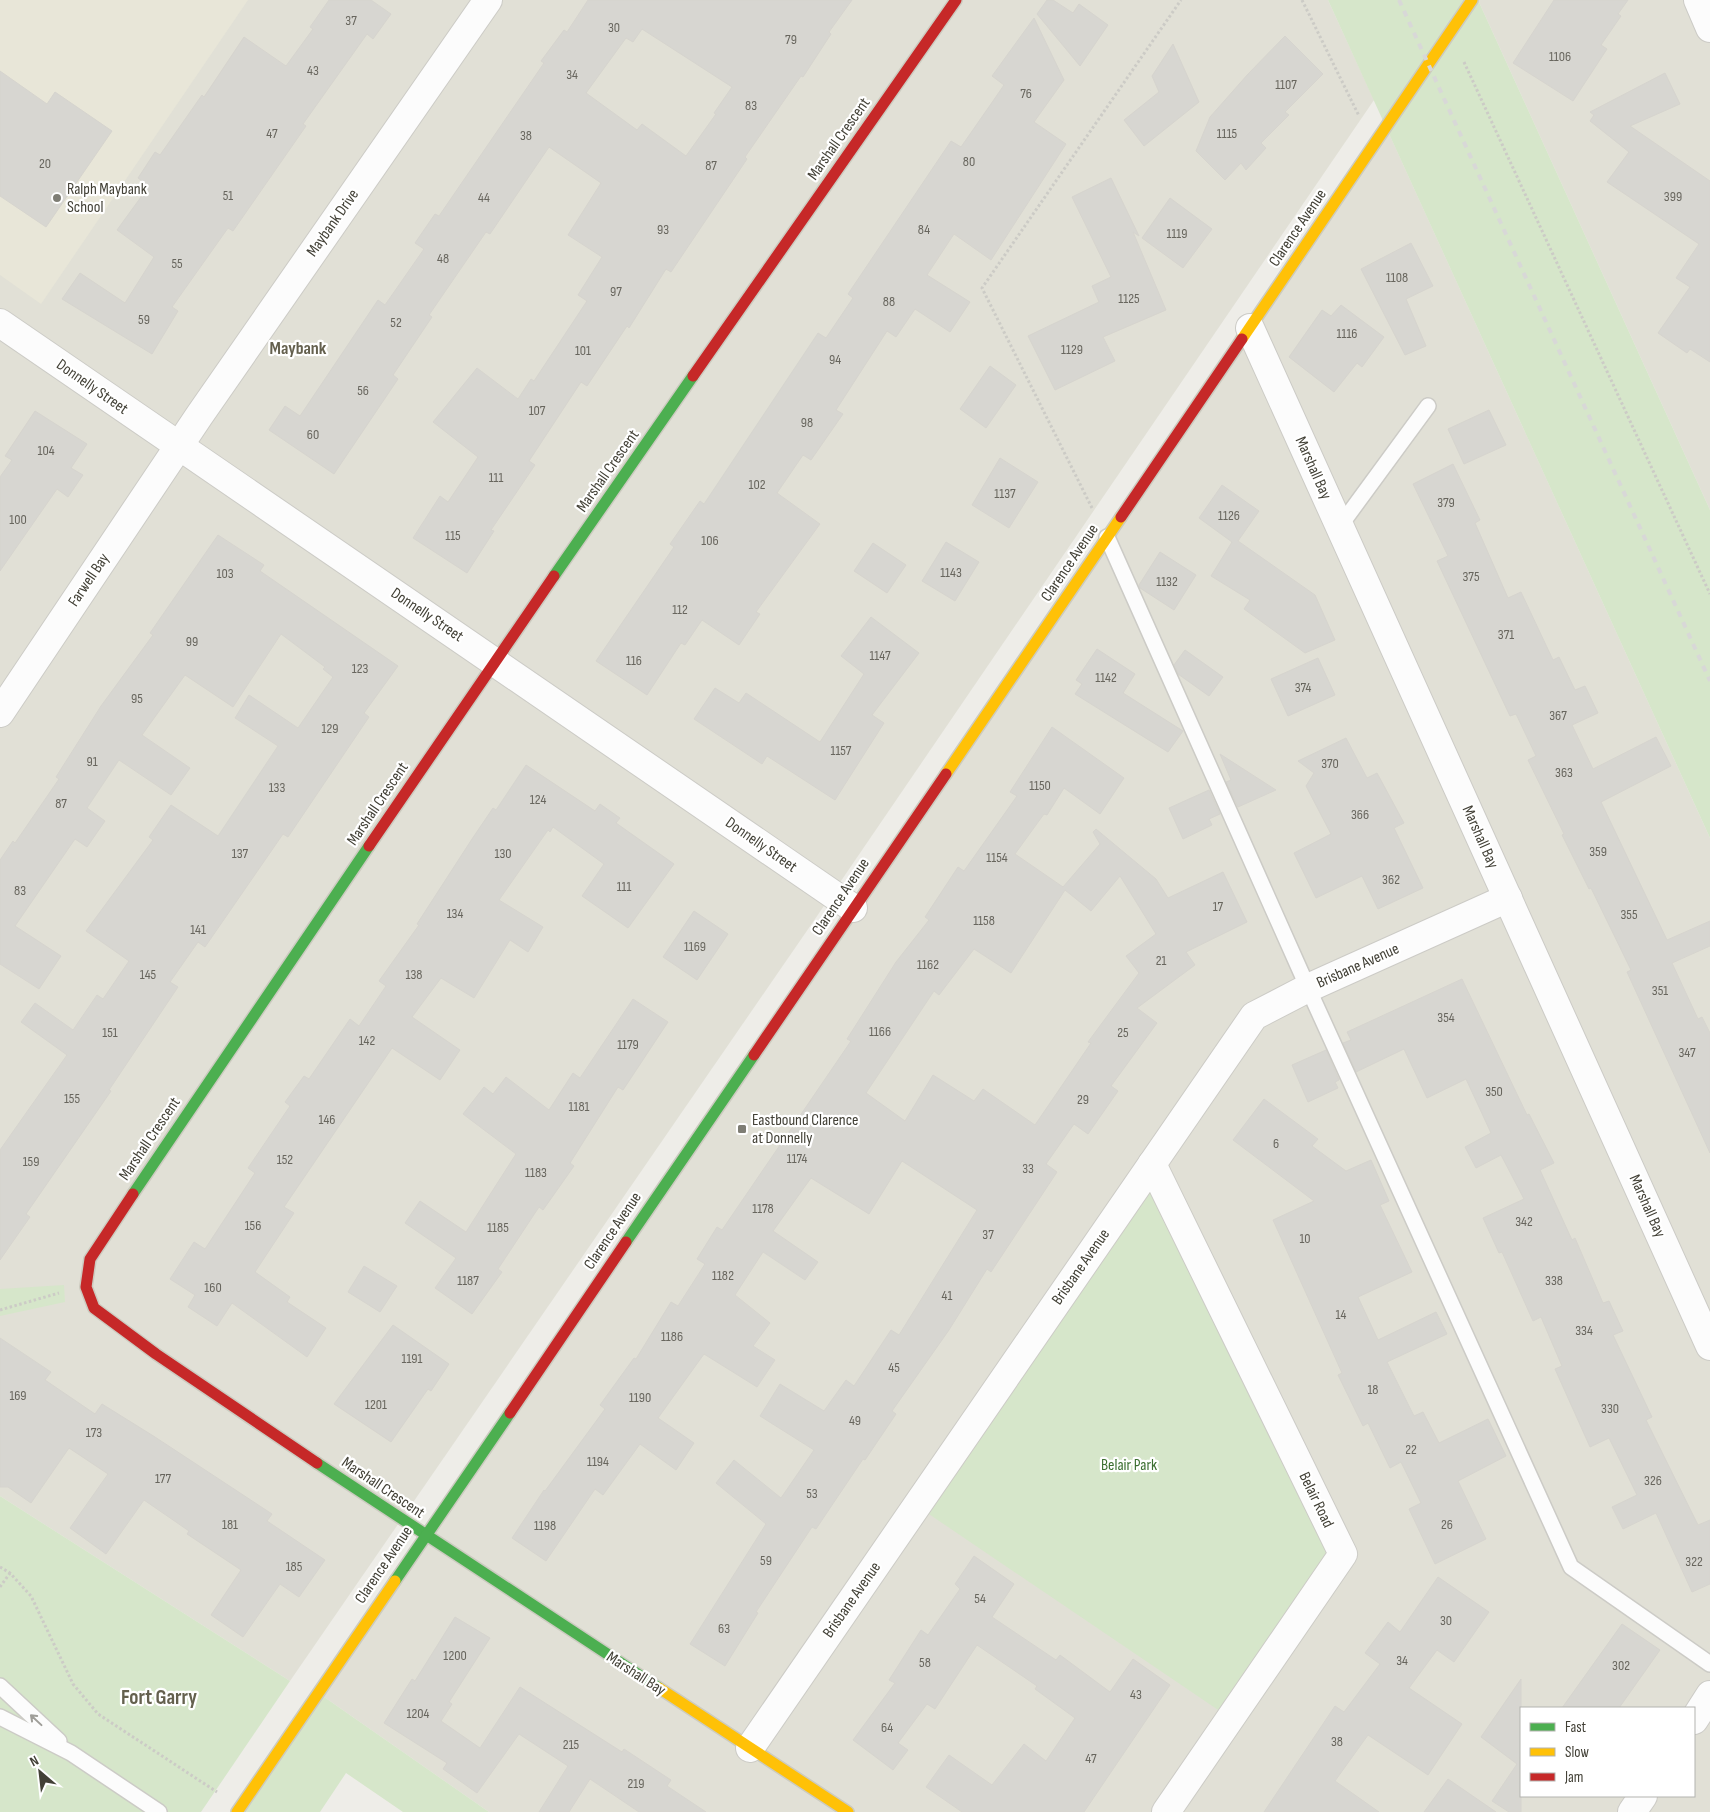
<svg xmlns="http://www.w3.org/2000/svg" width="1710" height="1812" viewBox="0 0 1710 1812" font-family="'Sofia Sans Condensed',sans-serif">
	<rect width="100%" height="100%" fill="#eeede8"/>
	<g fill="#e1e0d6" fill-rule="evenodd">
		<path d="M0 0H1328L1374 100 815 919 290 1681 0 1496Z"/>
		<path d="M1478 0H1710V510Z"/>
		<path d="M1386 127 1710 838V1812H489L317 1692ZM1521 1708H1694V1796H1521Z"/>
	</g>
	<path fill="#e8e6d8" d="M0 0H248L41 304 0 275Z"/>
	<g fill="#d6e6ca">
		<path d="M1328 0H1478L1710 510V838Z"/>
		<path d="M1152 1164 1343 1554 1230 1718 917 1506Z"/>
		<path d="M64 1285 65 1302 0 1316V1289Z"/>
		<path d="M0 1496 290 1681 201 1812H0Z"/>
		<path d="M317 1692 489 1812H403L346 1773 320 1812H237Z"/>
	</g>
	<g fill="#d7d6d1" stroke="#d6d4ce" fill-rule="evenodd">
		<path d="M329 0H371L391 14 373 39 367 34 303 124 306 126 233 231 228 228 172 307 178 311 152 354 62 299 80 273 125 303 154 257 117 230 149 186 138 178 155 152 160 155 202 95 204 97 244 37 286 66 313 29 310 27Z"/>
		<path d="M588 0H852L829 32 831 34 803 77 801 76 745 157 747 159 671 272 666 269 629 328 627 326 587 386 581 382 529 461 535 465 491 530 494 531 467 573 413 538 440 496 448 502 478 457 433 422 477 368 518 399 531 379 534 381 587 301 578 295 602 257 568 235 601 183 549 147 490 234 486 232 429 315 432 317 393 375 398 379 334 474 269 430 285 406 300 416 378 300 385 305 424 249 415 243 435 214 439 216 544 63 541 61 564 30 567 32ZM642 29 732 87 714 113 716 114 686 156 642 124 637 130 586 93 626 38 633 42Z"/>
		<path d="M1047 0H1053L1073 13 1079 4 1108 25 1080 66 1037 14Z"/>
		<path d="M1554 0H1628L1618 14 1621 16 1601 45 1607 49 1573 101 1513 63Z"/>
		<path d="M1034 18 1064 80 1034 122 1066 144 991 260 954 234 927 275 970 302 950 332 915 309 896 337 887 331 836 410 843 414 811 460 803 455 777 493 820 524 756 612 760 614 739 645 702 620 685 645 681 643 647 695 596 661 674 547 670 544 700 501 704 504 818 333 826 338 853 298 848 294 951 141 961 147 993 101 1004 85 992 76Z"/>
		<path d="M1285 36 1323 74 1285 112 1289 115 1261 143 1266 148 1246 170 1241 163 1225 180 1196 151 1210 117 1248 74Z"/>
		<path d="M1173 44 1199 102 1144 146 1124 120 1159 92 1152 76Z"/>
		<path d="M0 71 47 104 55 92 112 131 46 227 0 196Z"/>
		<path d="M1665 73 1680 104 1630 126 1710 181V362L1690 349 1687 353 1658 333 1690 287 1676 278 1699 244 1607 182 1629 152 1590 121 1594 115 1590 112Z"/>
		<path d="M1111 178 1139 236 1133 232 1166 310 1103 337 1115 361 1055 390 1028 336 1099 302 1092 286 1111 277 1072 197Z"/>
		<path d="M1170 198 1212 229 1183 268 1142 238Z"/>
		<path d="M1411 243 1433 286 1406 299 1426 346 1405 355 1361 269Z"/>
		<path d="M1341 305 1384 337 1362 367 1357 363 1334 392 1289 357 1322 310 1331 316Z"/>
		<path d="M990 366 1016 385 986 428 960 409Z"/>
		<path d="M1489 410 1506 445 1464 464 1448 429Z"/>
		<path d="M35 411 87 444 71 468 83 475 68 497 57 489 0 571V477L12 460 5 456Z"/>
		<path d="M1000 458 1038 482 1009 528 972 505Z"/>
		<path d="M1453 464 1480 520 1475 523 1508 598 1521 592 1553 660 1559 657 1575 690 1585 686 1598 713 1572 725 1593 769 1656 737 1671 766 1601 802 1667 940 1710 921V946L1672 963 1698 1019 1702 1017 1710 1033V1153L1627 972 1631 970 1591 888 1589 889 1562 835 1564 834 1528 760 1536 756 1516 714 1510 716 1437 561 1448 556 1413 484Z"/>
		<path d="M1222 485 1259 511 1238 541 1315 595 1335 640 1305 653 1244 609 1250 600 1211 576 1232 542 1199 518Z"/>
		<path d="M218 535 264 565 260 571 398 666 364 713 369 717 288 837 283 834 205 947 198 942 170 982 178 987 109 1090 111 1091 26 1214 30 1217 0 1260V1150L67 1055 21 1022 35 1003 73 1030 97 995 103 999 129 961 86 931 153 840 149 837 171 805 218 836 278 746 235 718 249 695 298 728 333 677 323 669 325 667 281 634 233 707 185 675 142 735 190 768 171 795 119 760 87 808 105 821 87 847 75 839 15 926 61 956 39 989 0 964V860L13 841 15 843 59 779 56 777 101 706 153 635 150 633Z"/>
		<path d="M946 542 979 562 955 601 922 581Z"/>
		<path d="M873 543 906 565 887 593 854 571Z"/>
		<path d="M1160 552 1196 575 1174 610 1140 588 1139 585Z"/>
		<path d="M871 617 919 653 872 715 884 723 835 800 767 756 762 764 694 719 715 688 739 703 746 693 820 742 864 674 841 656Z"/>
		<path d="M1097 649 1135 674 1123 693 1183 731 1168 752 1075 694 1082 684 1076 680Z"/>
		<path d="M1185 650 1223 677 1209 696 1178 674 1174 665Z"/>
		<path d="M1318 658 1335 695 1288 716 1271 679Z"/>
		<path d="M1052 727 1124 778 1100 814 1064 788 1047 815 1044 814 1015 854 1063 887 1100 844 1093 832 1096 829 1156 879 1168 898 1223 872 1247 922 1186 952 1195 965 1137 1008 1157 1023 1111 1086 1118 1091 1088 1134 1074 1124 1046 1164 1057 1172 991 1272 987 1269 949 1330 892 1411 896 1414 865 1460 863 1459 816 1529 812 1527 756 1612 758 1613 725 1666 690 1644 766 1524 716 1483 734 1460 781 1498 814 1450 760 1416 780 1384 824 1411 846 1380 854 1386 891 1330 899 1335 977 1210 902 1161 869 1214 811 1178 773 1231 818 1262 805 1280 763 1252 735 1295 770 1323 753 1346 775 1360 757 1387 704 1354 658 1418 694 1443 676 1470 640 1444 603 1495 595 1489 546 1561 512 1538 544 1490 545 1491 605 1409 600 1405 634 1358 636 1359 671 1302 678 1306 705 1264 697 1259 717 1227 722 1230 851 1041 847 1039 896 962 929 920 925 917 958 867 964 871 1017 796 1010 792ZM1120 876 1156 934 1126 956 1139 973 1088 1042 1091 1043 1035 1125 983 1089 974 1101 933 1075 905 1121 866 1093 934 991 939 995 974 949 1011 973 1065 890 1091 911Z"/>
		<path d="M1346 738 1367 778 1377 773 1404 823 1394 828 1423 888 1378 909 1362 876 1316 898 1294 853 1331 834 1306 786 1314 773 1298 761Z"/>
		<path d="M1220 754 1276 790 1238 807 1226 782 1231 780Z"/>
		<path d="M526 765 595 811 600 804 620 818 616 823 674 864 628 928 582 896 604 864 553 827 550 832 548 830 499 900 543 927 528 952 510 940 474 998 441 978 412 1017 460 1050 440 1080 392 1048 284 1207 294 1213 255 1272 290 1297 287 1302 326 1328 307 1357 232 1303 217 1326 188 1307 195 1295 170 1279 194 1242 205 1249 255 1173 248 1168 290 1106 285 1102 304 1076 309 1079 350 1019 359 1026 386 986 379 981 419 925 417 924 472 839 493 808 496 810Z"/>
		<path d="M1209 790 1220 814 1209 819 1212 825 1183 839 1169 808Z"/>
		<path d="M694 911 728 934 697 980 663 957Z"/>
		<path d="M1462 979 1527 1115 1529 1114 1554 1163 1540 1170 1572 1240 1575 1238 1603 1303 1609 1301 1623 1331 1613 1335 1652 1417 1646 1420 1698 1525 1710 1520V1584L1692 1592 1656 1513 1623 1529 1612 1507 1637 1495 1609 1438 1590 1447 1555 1369 1562 1366 1541 1317 1533 1321 1502 1252 1499 1253 1483 1218 1524 1199 1501 1155 1476 1168 1465 1147 1491 1133 1466 1079 1427 1098 1404 1049 1356 1072 1343 1043 1351 1040 1347 1032Z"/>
		<path d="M633 999 668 1022 623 1090 618 1087 570 1163 574 1166 543 1210 539 1207 498 1269 502 1272 472 1314 435 1288 456 1258 405 1223 420 1201 466 1232 516 1154 463 1114 484 1087 493 1094 506 1077 549 1110 573 1073 580 1078Z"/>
		<path d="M1326 1050 1339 1080 1335 1082 1338 1088 1308 1102 1292 1065Z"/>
		<path d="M1264 1099 1318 1139 1312 1146 1346 1171 1371 1160 1389 1201 1380 1205 1412 1272 1358 1297 1378 1340 1436 1312 1447 1334 1387 1362 1414 1416 1423 1412 1439 1443 1488 1419 1506 1456 1458 1481 1486 1539 1435 1564 1409 1509 1421 1503 1401 1462 1390 1468 1368 1423 1363 1426 1338 1375 1342 1373 1273 1220 1314 1201 1233 1140Z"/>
		<path d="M364 1266 397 1286 380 1312 348 1292Z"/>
		<path d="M393 1325 449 1364 431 1391 428 1389 391 1442 334 1404Z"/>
		<path d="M0 1338 51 1372 45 1380 95 1414 102 1404 155 1437 272 1514 267 1521 325 1560 299 1597 280 1584 243 1637 211 1615 241 1570 187 1534 189 1531 144 1500 106 1554 70 1528 108 1474 69 1448 31 1503 8 1487H0Z"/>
		<path d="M974 1556 1014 1584 992 1617 1056 1660 1060 1655 1110 1692 1133 1659 1170 1685 1084 1812H962L926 1787 949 1755 992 1785 1024 1744 1046 1761 1075 1718 1035 1689 1037 1686 977 1645 935 1709 927 1704 898 1743 908 1750 893 1770 853 1740 895 1683 889 1680 921 1630 928 1635 960 1589 955 1584Z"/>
		<path d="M1438 1577 1489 1612 1454 1662 1437 1650 1409 1688 1462 1724 1428 1775 1368 1735 1335 1781 1379 1812H1264L1335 1706 1344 1712 1380 1664 1365 1653 1388 1622 1400 1632Z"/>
		<path d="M455 1617 490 1638 449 1702 452 1704 441 1721 480 1748 520 1687 622 1752 624 1749 671 1780 667 1786 706 1812H639L590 1779 569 1812H539L568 1766 519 1734 477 1793 443 1769 447 1763 384 1723 412 1679 415 1681Z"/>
		<path d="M1622 1624 1660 1650 1619 1708H1562Z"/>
		<path d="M1521 1679V1812H1509L1492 1801 1517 1764 1481 1737Z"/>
		<path d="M1448 1779 1496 1812H1424Z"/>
	</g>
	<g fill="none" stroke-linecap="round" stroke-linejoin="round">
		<g stroke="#cccbc6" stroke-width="18">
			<g id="lane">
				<path d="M1340 526 1428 406"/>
				<path d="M1107 537 1308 988 1571 1567 1710 1664"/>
				<path d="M0 1686 59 1741"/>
				<path d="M0 1717 71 1753 159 1812"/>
			</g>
		</g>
		<g stroke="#cccbc6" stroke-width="30">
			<g id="street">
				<path d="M1698 0 1710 28"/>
				<path d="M0 323 853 908"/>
				<path d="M1250 328 1710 1346"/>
				<path d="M0 713 199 416 488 0"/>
				<path d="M1152 1164 1343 1554 1166 1812"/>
				<path d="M1694 1720 1710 1695"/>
				<path d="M750 1748 1254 1016 1308 988 1508 898"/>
				<path d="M1632 1812 1643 1796"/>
			</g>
		</g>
		<g stroke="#cccbc0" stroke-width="14">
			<g id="fast">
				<path d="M554 576 693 376"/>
				<path d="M133 1194 369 846"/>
				<path d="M626 1242 754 1055"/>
				<path d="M317 1463 659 1688"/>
				<path d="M395 1581 510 1413"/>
			</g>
		</g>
		<g stroke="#cccbc0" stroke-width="14">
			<g id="slow">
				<path d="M1242 339 1472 0"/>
				<path d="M946 774 1121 517"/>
				<path d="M659 1688 848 1812"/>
				<path d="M237 1812 395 1581"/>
			</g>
		</g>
		<g stroke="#cccbc0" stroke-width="14">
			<g id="jam">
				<path d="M693 376 956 0"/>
				<path d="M1121 517 1242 339"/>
				<path d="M369 846 554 576"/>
				<path d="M754 1055 946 774"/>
				<path d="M133 1194 90 1259 86 1287 94 1308 156 1354 317 1463"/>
				<path d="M510 1413 626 1242"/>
			</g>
		</g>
		<g stroke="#cccbc6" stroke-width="3" stroke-dasharray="2.5 2.5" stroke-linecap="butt">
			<path d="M1302 0 1359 116"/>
			<path d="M1464 62 1710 594"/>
			<path d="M1092 508 982 288 1181 0"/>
			<path d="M0 1310 59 1293"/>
			<path d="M0 1567 10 1573 31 1596 73 1684 98 1714 217 1792"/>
			<path d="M0 1587 10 1573"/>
		</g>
		<use href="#lane" stroke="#fcfcfc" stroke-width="15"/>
		<use href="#street" stroke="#fcfcfc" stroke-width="28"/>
		<use href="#fast" stroke="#4caf50" stroke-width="11"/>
		<use href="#slow" stroke="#ffc107" stroke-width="11"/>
		<use href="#jam" stroke="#c62828" stroke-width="11"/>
		<path stroke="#d8d8d7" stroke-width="4" stroke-dasharray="6 6" stroke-linecap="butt" d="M1399 0 1710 681"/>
	</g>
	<defs><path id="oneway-shaft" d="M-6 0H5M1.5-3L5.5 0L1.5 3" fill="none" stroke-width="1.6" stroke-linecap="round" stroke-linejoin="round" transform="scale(1.25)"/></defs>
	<use stroke="#9f9e99" href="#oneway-shaft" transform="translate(36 1720) rotate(-137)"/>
	<g fill="#7e7d74" stroke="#fff" stroke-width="2">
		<circle cx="57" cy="198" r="5"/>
		<rect x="737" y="1124" width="10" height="10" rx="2.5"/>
	</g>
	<g text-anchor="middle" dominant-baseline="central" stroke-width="4.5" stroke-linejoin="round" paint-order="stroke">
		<g font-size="14" fill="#68665e">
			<text x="351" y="20">37</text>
			<text x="614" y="27">30</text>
			<text x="791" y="39">79</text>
			<text x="1560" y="56">1106</text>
			<text x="313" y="70">43</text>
			<text x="572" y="74">34</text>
			<text x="1286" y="84">1107</text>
			<text x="1026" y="93">76</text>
			<text x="751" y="105">83</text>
			<text x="272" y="133">47</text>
			<text x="1227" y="133">1115</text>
			<text x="526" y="135">38</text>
			<text x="969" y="161">80</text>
			<text x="45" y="163">20</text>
			<text x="711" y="165">87</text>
			<text x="228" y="195">51</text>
			<text x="1673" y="196">399</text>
			<text x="484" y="197">44</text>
			<text x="663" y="229">93</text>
			<text x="924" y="229">84</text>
			<text x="1177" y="233">1119</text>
			<text x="443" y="258">48</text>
			<text x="177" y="263">55</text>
			<text x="1397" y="277">1108</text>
			<text x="616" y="291">97</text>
			<text x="1129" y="298">1125</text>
			<text x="889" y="301">88</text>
			<text x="144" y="319">59</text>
			<text x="396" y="322">52</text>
			<text x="1347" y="333">1116</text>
			<text x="1072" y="349">1129</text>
			<text x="583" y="350">101</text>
			<text x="835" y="359">94</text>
			<text x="363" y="390">56</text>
			<text x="537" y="410">107</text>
			<text x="807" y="422">98</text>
			<text x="313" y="434">60</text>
			<text x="46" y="450">104</text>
			<text x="496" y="477">111</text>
			<text x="757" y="484">102</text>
			<text x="1005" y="493">1137</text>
			<text x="1446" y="502">379</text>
			<text x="1229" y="515">1126</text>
			<text x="18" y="519">100</text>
			<text x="453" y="535">115</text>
			<text x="710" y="540">106</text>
			<text x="951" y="572">1143</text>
			<text x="225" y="573">103</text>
			<text x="1471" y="576">375</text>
			<text x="1167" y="581">1132</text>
			<text x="680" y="609">112</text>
			<text x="1506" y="634">371</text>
			<text x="192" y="641">99</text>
			<text x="880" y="655">1147</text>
			<text x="634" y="660">116</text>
			<text x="360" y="668">123</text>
			<text x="1106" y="677">1142</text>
			<text x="1303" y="687">374</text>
			<text x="137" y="698">95</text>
			<text x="1558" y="715">367</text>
			<text x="330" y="728">129</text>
			<text x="841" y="750">1157</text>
			<text x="92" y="761">91</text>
			<text x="1330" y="763">370</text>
			<text x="1564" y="772">363</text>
			<text x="1040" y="785">1150</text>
			<text x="277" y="787">133</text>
			<text x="538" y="799">124</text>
			<text x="61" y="803">87</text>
			<text x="1360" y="814">366</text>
			<text x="1598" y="851">359</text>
			<text x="240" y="853">137</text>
			<text x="503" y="853">130</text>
			<text x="997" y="857">1154</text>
			<text x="1391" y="879">362</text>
			<text x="624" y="886">111</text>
			<text x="20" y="890">83</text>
			<text x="1218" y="906">17</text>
			<text x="455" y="913">134</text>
			<text x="1629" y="914">355</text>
			<text x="984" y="920">1158</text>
			<text x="198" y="929">141</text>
			<text x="695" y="946">1169</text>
			<text x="1161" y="960">21</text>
			<text x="928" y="964">1162</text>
			<text x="148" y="974">145</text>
			<text x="414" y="974">138</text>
			<text x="1660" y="990">351</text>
			<text x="1446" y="1017">354</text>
			<text x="880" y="1031">1166</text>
			<text x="110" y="1032">151</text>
			<text x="1123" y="1032">25</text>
			<text x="367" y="1040">142</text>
			<text x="628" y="1044">1179</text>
			<text x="1687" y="1052">347</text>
			<text x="1494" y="1091">350</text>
			<text x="72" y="1098">155</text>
			<text x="1083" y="1099">29</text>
			<text x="579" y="1106">1181</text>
			<text x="327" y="1119">146</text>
			<text x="1276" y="1143">6</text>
			<text x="797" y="1158">1174</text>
			<text x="285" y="1159">152</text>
			<text x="31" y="1161">159</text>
			<text x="1028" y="1168">33</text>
			<text x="536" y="1172">1183</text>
			<text x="763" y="1208">1178</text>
			<text x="1524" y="1221">342</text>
			<text x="253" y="1225">156</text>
			<text x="498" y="1227">1185</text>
			<text x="988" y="1234">37</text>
			<text x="1305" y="1238">10</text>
			<text x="723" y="1275">1182</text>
			<text x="468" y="1280">1187</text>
			<text x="1554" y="1280">338</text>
			<text x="213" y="1287">160</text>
			<text x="947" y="1295">41</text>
			<text x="1341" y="1314">14</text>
			<text x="1584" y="1330">334</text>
			<text x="672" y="1336">1186</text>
			<text x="412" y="1358">1191</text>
			<text x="894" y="1367">45</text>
			<text x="1373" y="1389">18</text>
			<text x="18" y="1395">169</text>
			<text x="640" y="1397">1190</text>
			<text x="376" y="1404">1201</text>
			<text x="1610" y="1408">330</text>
			<text x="855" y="1420">49</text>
			<text x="94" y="1432">173</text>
			<text x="1411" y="1449">22</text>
			<text x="598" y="1461">1194</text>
			<text x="163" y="1478">177</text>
			<text x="1653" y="1480">326</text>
			<text x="812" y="1493">53</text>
			<text x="230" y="1524">181</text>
			<text x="1447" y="1524">26</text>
			<text x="545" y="1525">1198</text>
			<text x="766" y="1560">59</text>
			<text x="1694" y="1561">322</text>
			<text x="294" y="1566">185</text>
			<text x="980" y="1598">54</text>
			<text x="1446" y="1620">30</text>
			<text x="724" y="1628">63</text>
			<text x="455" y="1655">1200</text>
			<text x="1402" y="1660">34</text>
			<text x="925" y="1662">58</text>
			<text x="1621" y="1665">302</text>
			<text x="1136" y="1694">43</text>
			<text x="418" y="1713">1204</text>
			<text x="887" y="1727">64</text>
			<text x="1337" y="1741">38</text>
			<text x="571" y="1744">215</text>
			<text x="1091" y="1758">47</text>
			<text x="636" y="1783">219</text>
		</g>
		<g font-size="16" fill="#424036" stroke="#fff">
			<text transform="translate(839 139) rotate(-55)">Marshall Crescent</text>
			<text transform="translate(333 223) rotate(-55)">Maybank Drive</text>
			<text transform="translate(1298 228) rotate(-56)">Clarence Avenue</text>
			<text transform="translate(92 387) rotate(35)">Donnelly Street</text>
			<text transform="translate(1313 468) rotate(66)">Marshall Bay</text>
			<text transform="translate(608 471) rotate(-55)">Marshall Crescent</text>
			<text transform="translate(1070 563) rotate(-56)">Clarence Avenue</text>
			<text transform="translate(89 580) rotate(-56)">Farwell Bay</text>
			<text transform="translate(427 615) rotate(34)">Donnelly Street</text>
			<text transform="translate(378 804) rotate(-56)">Marshall Crescent</text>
			<text transform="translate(1480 837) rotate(66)">Marshall Bay</text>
			<text transform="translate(761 845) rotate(35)">Donnelly Street</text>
			<text transform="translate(841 897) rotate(-56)">Clarence Avenue</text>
			<text transform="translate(1358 966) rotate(-24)">Brisbane Avenue</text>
			<text transform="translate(150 1139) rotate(-56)">Marshall Crescent</text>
			<text transform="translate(1647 1206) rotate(66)">Marshall Bay</text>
			<text transform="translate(613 1231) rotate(-56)">Clarence Avenue</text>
			<text transform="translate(1081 1267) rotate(-55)">Brisbane Avenue</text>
			<text transform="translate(383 1488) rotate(34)">Marshall Crescent</text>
			<text transform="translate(1316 1500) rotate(64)">Belair Road</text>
			<text transform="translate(384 1565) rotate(-56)">Clarence Avenue</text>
			<text transform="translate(852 1600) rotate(-55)">Brisbane Avenue</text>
			<text transform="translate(636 1674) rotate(33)">Marshall Bay</text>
		</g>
		<g font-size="16" fill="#424036" stroke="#fff" text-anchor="start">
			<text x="67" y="189">Ralph Maybank<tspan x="67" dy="18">School</tspan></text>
			<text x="752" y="1120">Eastbound Clarence<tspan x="752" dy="18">at Donnelly</tspan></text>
		</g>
		<g font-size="16" fill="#3b6e30" stroke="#fff">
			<text x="1129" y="1465">Belair Park</text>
		</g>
		<g font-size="18" font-weight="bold" fill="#64604e" stroke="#fff">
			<text x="298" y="348">Maybank</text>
		</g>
		<g font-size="21" font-weight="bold" fill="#64604e" stroke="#fff">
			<text x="159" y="1697">Fort Garry</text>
		</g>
	</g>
	<rect x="1520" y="1707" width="175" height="90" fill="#ffffff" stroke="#b3b3af"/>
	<rect x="1530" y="1723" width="25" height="8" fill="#4caf50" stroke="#b3b3af"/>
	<text x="1565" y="1732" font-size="15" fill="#424036">Fast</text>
	<rect x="1530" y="1748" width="25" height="8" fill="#ffc107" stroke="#b3b3af"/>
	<text x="1565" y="1757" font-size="15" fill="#424036">Slow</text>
	<rect x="1530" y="1773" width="25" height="8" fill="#c62828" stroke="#b3b3af"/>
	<text x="1565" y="1782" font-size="15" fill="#424036">Jam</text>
	<g transform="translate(40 1772) rotate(332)" stroke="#ffffff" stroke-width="4" paint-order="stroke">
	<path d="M0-4L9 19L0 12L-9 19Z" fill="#424036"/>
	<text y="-8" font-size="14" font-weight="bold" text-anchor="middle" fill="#424036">N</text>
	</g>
</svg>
